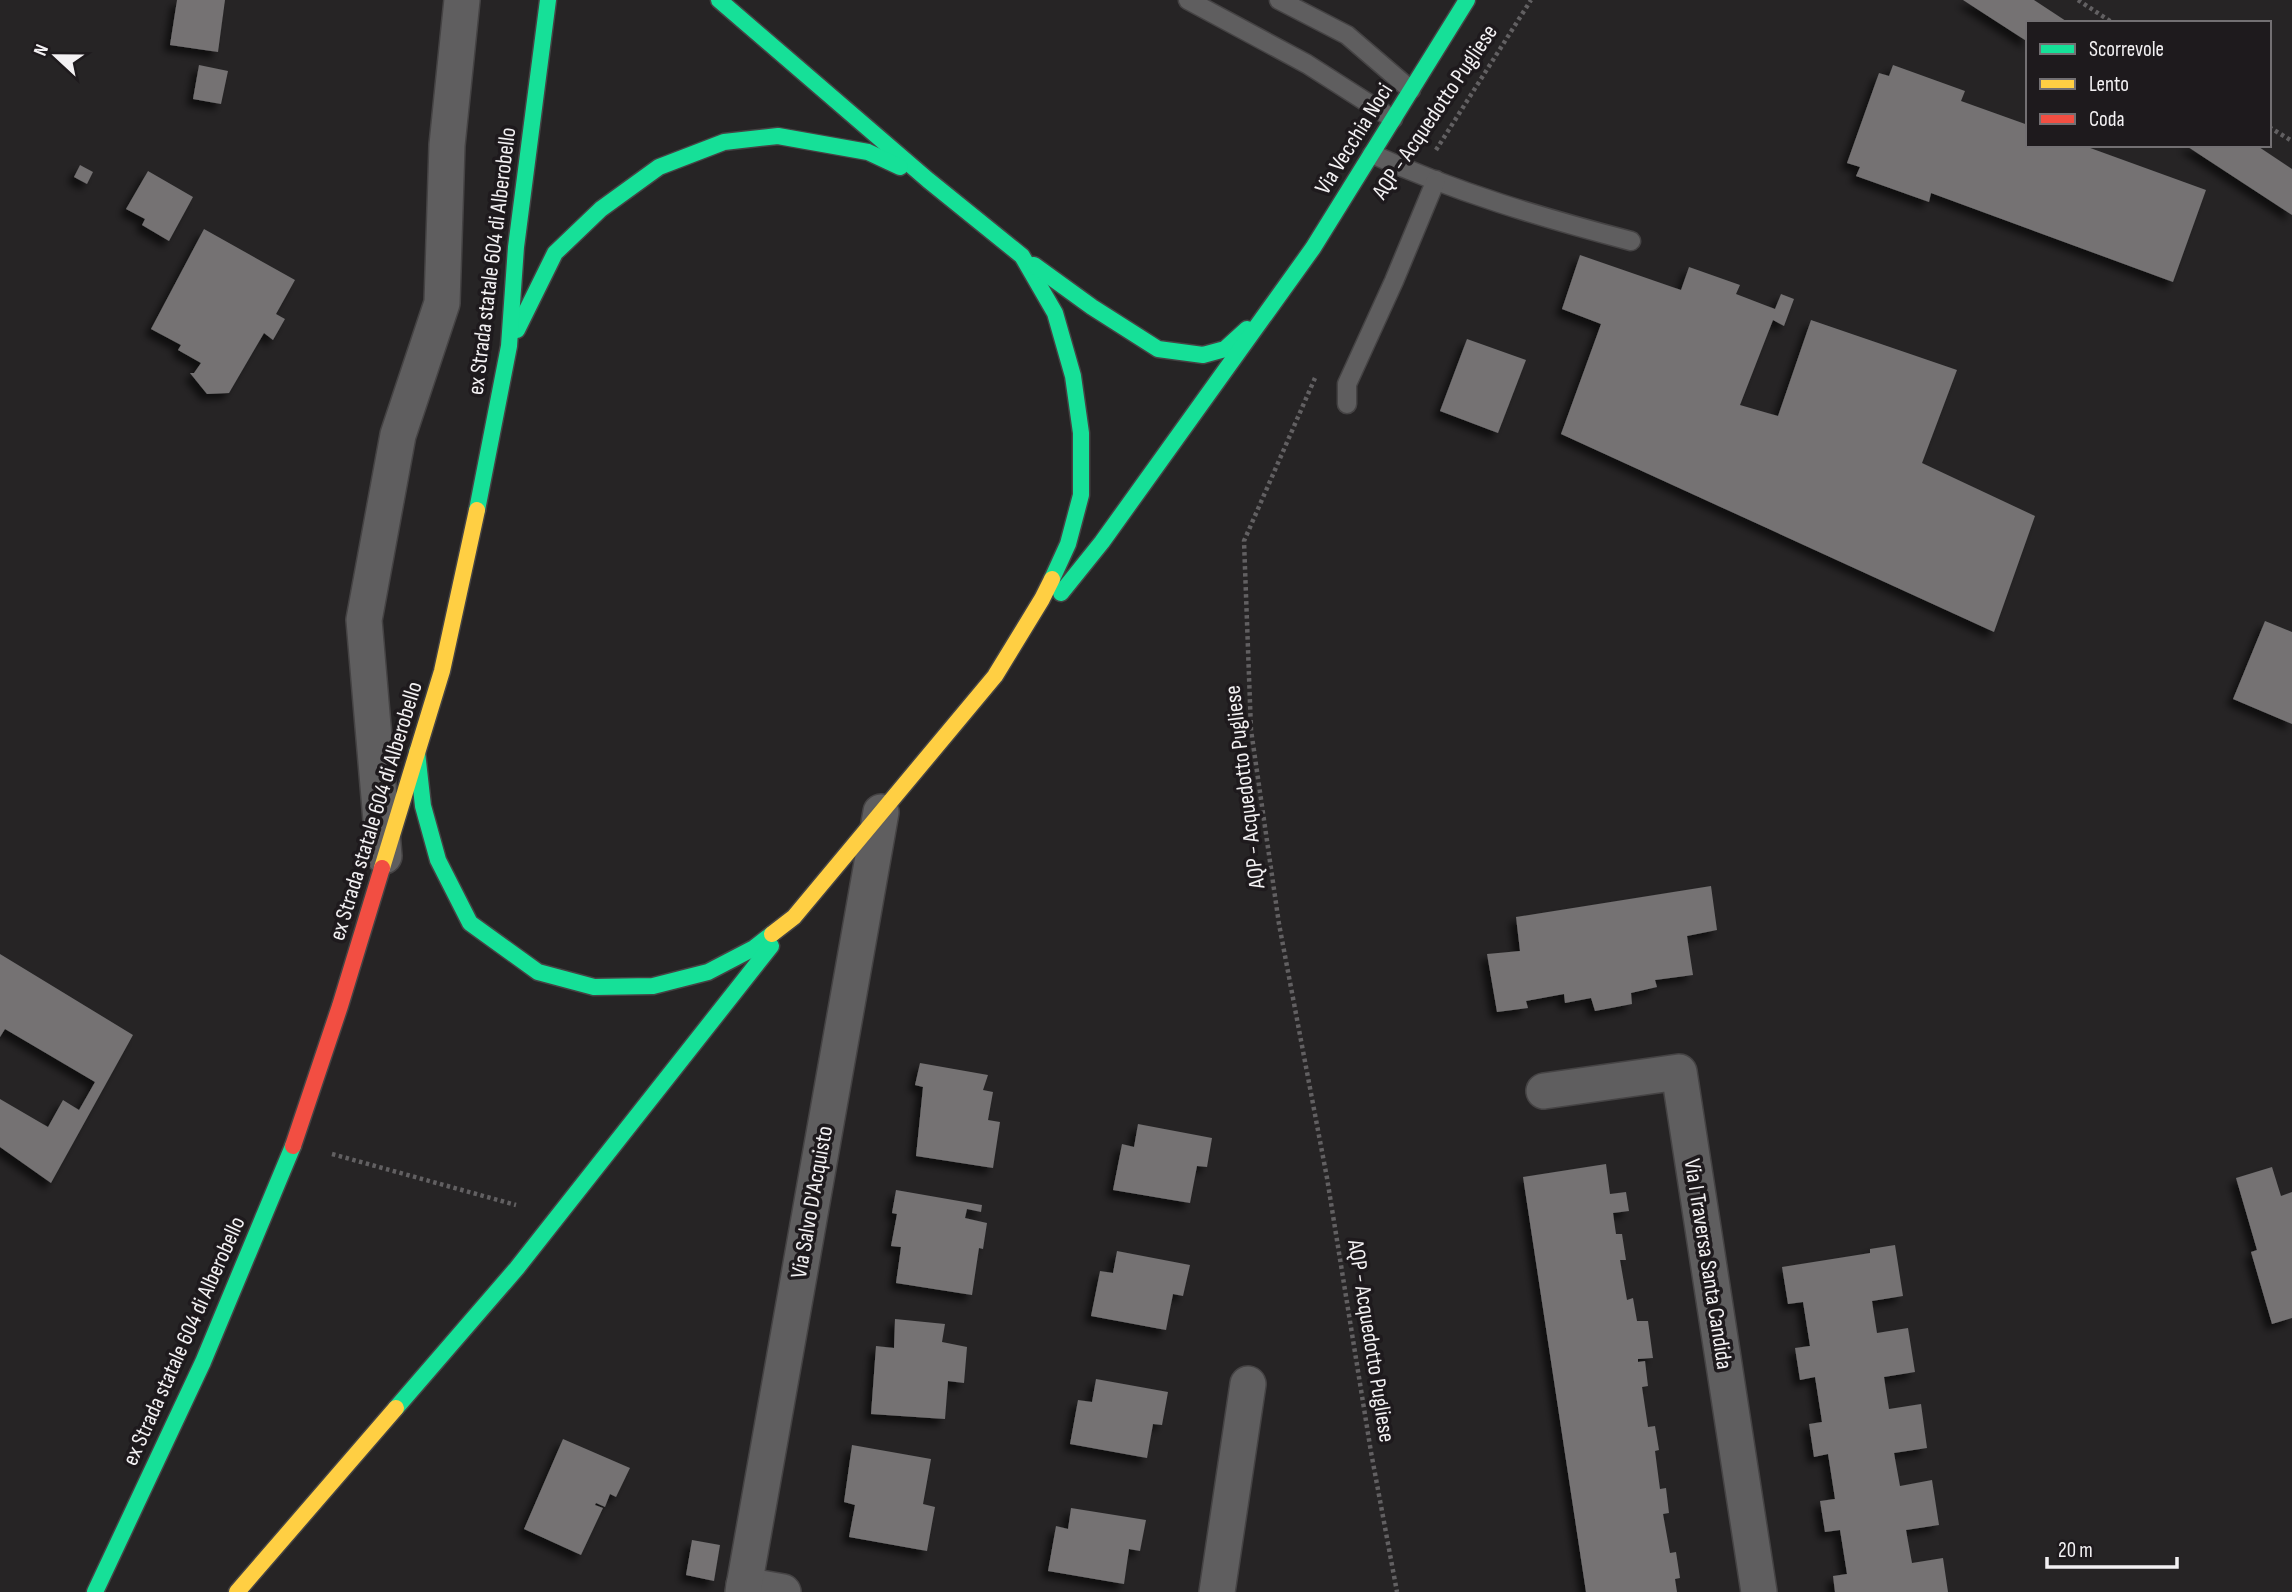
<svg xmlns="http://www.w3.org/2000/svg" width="2292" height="1592" viewBox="0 0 2292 1592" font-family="'Sofia Sans Condensed',sans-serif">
	<defs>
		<filter id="shadow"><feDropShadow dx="-6" dy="6" stdDeviation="3.5" flood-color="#0009"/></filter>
	</defs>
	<rect width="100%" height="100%" fill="#262425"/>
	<g fill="#747273" filter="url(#shadow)">
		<path d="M177 0H225L218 52 170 45Z"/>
		<path d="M1963 0H2034L2069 23H2028V42Z"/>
		<path d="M199 65 228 71 221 104 193 99Z"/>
		<path d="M1893 65 1965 91 1961 101 2028 125V145H2082L2206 190 2173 282 1931 193 1929 202 1856 176 1860 167 1847 163 1879 73 1889 76Z"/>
		<path d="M2185 145H2256L2292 169V215Z"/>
		<path d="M80 165 93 172 87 184 74 177Z"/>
		<path d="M148 171 193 197 169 241 142 225 145 219 126 209Z"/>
		<path d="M204 229 295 280 276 314 285 319 273 340 264 333 229 393 207 394 190 373H194L201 363 178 350 181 345 151 329Z"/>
		<path d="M1580 255 1681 290 1689 267 1740 285 1736 294 1775 309 1781 294 1794 299 1784 326 1773 320 1740 405 1778 416 1811 320 1957 370 1922 463 2035 516 1994 632 1561 434 1601 324 1562 309Z"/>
		<path d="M1467 339 1526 360 1498 433 1440 411Z"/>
		<path d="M2265 621 2292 632V724L2233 699Z"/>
		<path d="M1711 886 1717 930 1687 936 1693 975 1655 980 1657 987 1631 993 1632 1004 1595 1011 1591 998 1565 1003 1564 994 1526 1001 1528 1008 1497 1012 1487 954 1520 951 1516 917Z"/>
		<path d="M0 954 133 1035 51 1183 0 1147V1099L48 1127 63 1100 79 1110 95 1082 5 1029 0 1037Z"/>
		<path d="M920 1063 988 1075 983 1090 993 1092 988 1120 1000 1122 993 1168 916 1156 923 1087 915 1085Z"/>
		<path d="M1138 1124 1212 1138 1207 1167 1197 1166 1190 1203 1113 1190 1122 1144 1134 1147Z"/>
		<path d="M1606 1164 1610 1194 1626 1192 1629 1211 1613 1213 1616 1234H1622L1626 1260H1620L1627 1300 1633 1298 1637 1321H1648L1653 1358 1638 1359V1362L1645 1361 1648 1386 1642 1387 1648 1427 1655 1426 1659 1450 1655 1451 1660 1489 1666 1488 1669 1513 1663 1514 1670 1553 1676 1552 1680 1578 1675 1579 1677 1592H1586L1523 1177Z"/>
		<path d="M2272 1167 2281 1196 2292 1192V1318L2272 1324 2251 1252 2257 1250 2236 1178Z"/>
		<path d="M896 1190 982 1205 981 1212 967 1209 965 1218 987 1223 983 1249 979 1248 972 1295 896 1283 901 1247 891 1246 897 1214 892 1213Z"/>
		<path d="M1895 1245 1903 1296 1872 1301 1877 1333 1908 1328 1915 1372 1884 1377 1889 1409 1921 1404 1927 1448 1894 1453 1900 1486 1932 1480 1939 1525 1906 1530 1912 1563 1943 1558 1948 1592H1835L1833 1576 1847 1574 1840 1530 1825 1532 1820 1501 1835 1499 1828 1454 1814 1457 1809 1424 1822 1422 1815 1377 1800 1380 1795 1348 1810 1346 1803 1302 1788 1304 1782 1267 1870 1253V1249Z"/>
		<path d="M1117 1251 1190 1265 1183 1296 1173 1294 1166 1330 1091 1316 1100 1271 1113 1273Z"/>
		<path d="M895 1319 945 1324 942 1342 967 1347 964 1383 948 1381 945 1419 871 1414 876 1346 894 1348Z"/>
		<path d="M1096 1379 1168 1392 1162 1425 1153 1424 1147 1458 1070 1444 1078 1400 1092 1402Z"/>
		<path d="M563 1439 630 1468 616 1497 610 1494 605 1507 596 1503 595 1505 603 1508 581 1555 524 1529Z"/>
		<path d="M852 1445 931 1459 923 1504 935 1507 927 1551 849 1537 855 1505 844 1502Z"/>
		<path d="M1071 1508 1146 1520 1140 1551 1129 1549 1124 1584 1048 1571 1056 1526 1068 1529Z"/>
		<path d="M692 1540 720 1545 714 1581 686 1575Z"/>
	</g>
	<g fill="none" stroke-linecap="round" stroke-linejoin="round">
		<g stroke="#454344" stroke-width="21">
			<g id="lane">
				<path d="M1188 0 1307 64 1393 119"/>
				<path d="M1279 0 1347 35 1411 90"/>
				<path d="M1372 154C1455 192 1543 218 1631 241"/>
				<path d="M1347 404V384L1394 281 1436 180"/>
			</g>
		</g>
		<g stroke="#454344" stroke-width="38">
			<g id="street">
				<path d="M384 856 364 620 398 435 442 303 447 145 462 0"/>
				<path d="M1544 1091 1679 1072 1759 1592"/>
				<path d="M744 1585 783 1592"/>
				<path d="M743 1592 881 812"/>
				<path d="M1217 1592 1248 1384"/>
			</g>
		</g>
		<g stroke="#454344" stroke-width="19">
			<g id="fast">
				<path d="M719 0 928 180 1022 256 1055 313 1073 376 1081 433V495L1068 544 1052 579"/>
				<path d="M1034 265 1092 307 1158 349 1203 355 1225 349 1247 329"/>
				<path d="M517 330 555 253 601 209 659 167 724 142 778 136 868 152 900 167"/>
				<path d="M477 510 509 346 516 247 548 0"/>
				<path d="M1061 593 1102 542 1313 248 1467 0"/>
				<path d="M417 752 423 806 438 860 470 923 538 972 594 987 653 986 708 972 754 948 772 934"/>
				<path d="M396 1408 517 1268 771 946"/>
				<path d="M95 1592 203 1362 293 1146"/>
			</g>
		</g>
		<g stroke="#454344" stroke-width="19">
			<g id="slow">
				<path d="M382 868 442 671 477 510"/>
				<path d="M772 934 794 917 995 676 1042 599 1052 579"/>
				<path d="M237 1592 396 1408"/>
			</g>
		</g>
		<g stroke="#454344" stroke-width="19">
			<path id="jam" d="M293 1146 340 1006 382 868"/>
		</g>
		<g stroke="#626062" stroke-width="4.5" stroke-dasharray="3.5 3.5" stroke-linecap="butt">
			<path d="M2078 0 2113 23"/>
			<path d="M2269 127 2292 141"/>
			<path d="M1436 150 1531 0"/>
			<path d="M1315 378 1244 541 1251 730 1279 924 1327 1178 1371 1452 1397 1592"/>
			<path d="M332 1154 516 1205"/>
		</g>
		<use href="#lane" stroke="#5f5e5f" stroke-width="18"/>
		<use href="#street" stroke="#5f5e5f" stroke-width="35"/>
		<use href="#fast" stroke="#16e098" stroke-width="16"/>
		<use href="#slow" stroke="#ffcf43" stroke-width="16"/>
		<use href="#jam" stroke="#f24e42" stroke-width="16"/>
	</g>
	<g text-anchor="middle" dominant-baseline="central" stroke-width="7" stroke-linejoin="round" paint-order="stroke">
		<g font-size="23" fill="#f3f1f3" stroke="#1e1a1d">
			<text transform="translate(1435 112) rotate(-56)">AQP - Acquedotto Pugliese</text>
			<text transform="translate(1354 139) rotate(-58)">Via Vecchia Noci</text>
			<text transform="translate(492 261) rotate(-83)">ex Strada statale 604 di Alberobello</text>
			<text transform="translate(1245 787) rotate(-97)">AQP - Acquedotto Pugliese</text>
			<text transform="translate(376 811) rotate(-73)">ex Strada statale 604 di Alberobello</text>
			<text transform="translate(812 1202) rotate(-80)">Via Salvo D'Acquisto</text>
			<text transform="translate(1708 1264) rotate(81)">Via I Traversa Santa Candida</text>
			<text transform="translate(184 1341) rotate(-66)">ex Strada statale 604 di Alberobello</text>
			<text transform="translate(1371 1341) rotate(81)">AQP - Acquedotto Pugliese</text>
		</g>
	</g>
	<rect x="2026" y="21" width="245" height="126" fill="#1e1a1d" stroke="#737073" stroke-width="2"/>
	<rect x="2040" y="44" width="35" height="10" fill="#16e098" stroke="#737073" stroke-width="2"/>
	<text x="2089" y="56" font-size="21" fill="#f3f1f3">Scorrevole</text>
	<rect x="2040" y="79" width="35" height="10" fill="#ffcf43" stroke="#737073" stroke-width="2"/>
	<text x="2089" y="91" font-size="21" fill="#f3f1f3">Lento</text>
	<rect x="2040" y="114" width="35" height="10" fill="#f24e42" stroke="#737073" stroke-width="2"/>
	<text x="2089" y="126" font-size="21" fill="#f3f1f3">Coda</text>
	<g transform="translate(56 56) rotate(292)" stroke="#1e1a1d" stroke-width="5" paint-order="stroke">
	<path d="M0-5L12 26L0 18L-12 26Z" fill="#f3f1f3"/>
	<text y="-10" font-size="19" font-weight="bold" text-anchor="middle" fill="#f3f1f3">N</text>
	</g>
	<path d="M2047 1557v10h130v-10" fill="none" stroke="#f3f1f3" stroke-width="3.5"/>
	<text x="2058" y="1557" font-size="21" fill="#f3f1f3" stroke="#1e1a1d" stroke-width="5" paint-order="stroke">20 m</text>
</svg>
